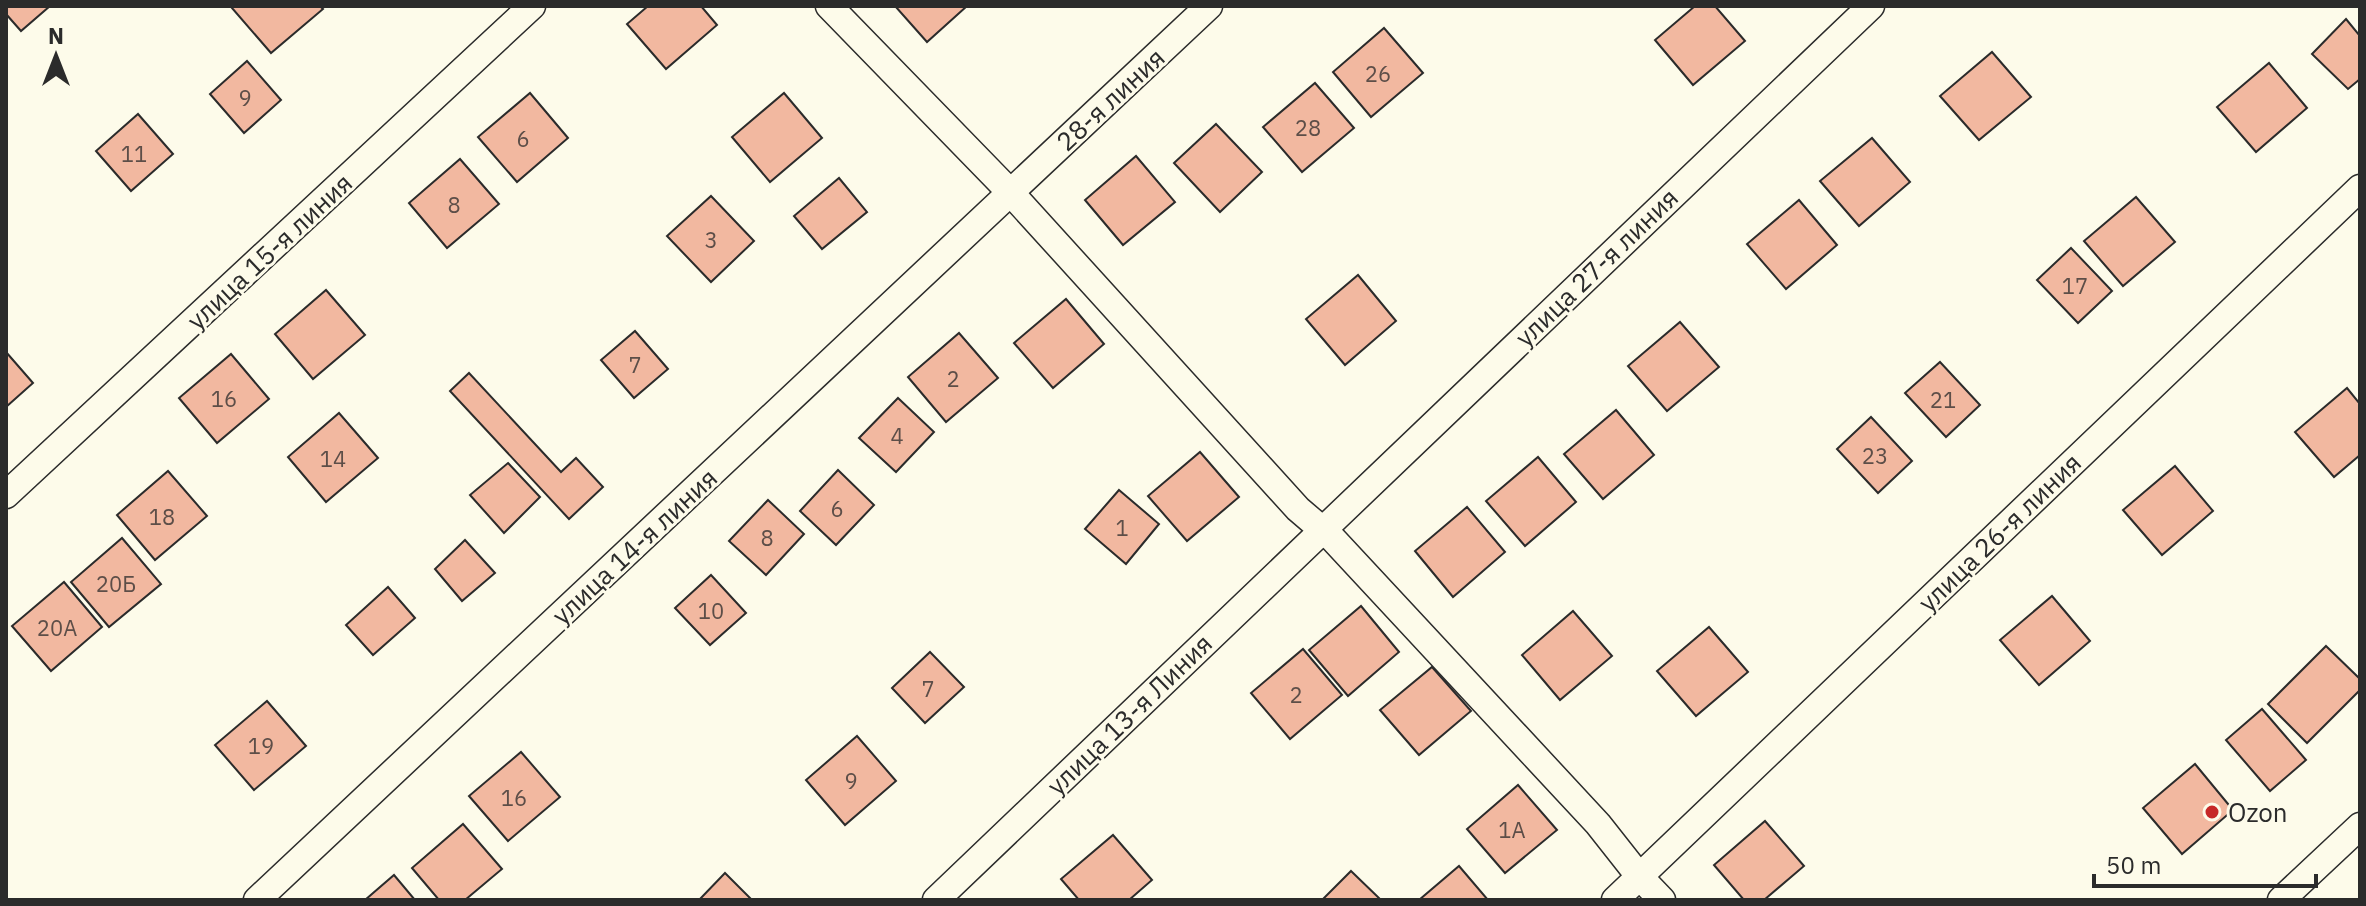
<svg xmlns="http://www.w3.org/2000/svg" width="2366" height="906" viewBox="0 0 2366 906" font-family="'IBM Plex Sans',sans-serif">
	<rect width="100%" height="100%" fill="#fdfbea"/>
	<g fill="#f2b8a0" stroke="#2b2b2b" stroke-width="2">
		<path d="M6 6H50L21 31 6 14Z"/>
		<path d="M234 6H320L323 9 271 53 232 8Z"/>
		<path d="M648 6H701L717 25 666 69 627 24Z"/>
		<path d="M895 6H967L927 42Z"/>
		<path d="M1695 6H1715L1745 41 1693 85 1655 40Z"/>
		<path d="M2346 19 2360 36V79L2348 89 2312 54Z"/>
		<path d="M1384 28 1423 73 1371 117 1333 72Z"/>
		<path d="M1992 52 2031 97 1979 140 1940 96Z"/>
		<path d="M247 61 281 100 244 133 210 94Z"/>
		<path d="M2269 63 2307 108 2256 152 2217 107Z"/>
		<path d="M1315 83 1354 128 1302 172 1263 127Z"/>
		<path d="M530 93 568 138 517 182 478 137Z"/>
		<path d="M784 93 822 138 770 182 732 137Z"/>
		<path d="M138 114 173 154 131 191 96 151Z"/>
		<path d="M1216 124 1262 172 1220 212 1174 163Z"/>
		<path d="M1872 138 1910 182 1859 226 1820 181Z"/>
		<path d="M1136 156 1175 202 1123 245 1085 200Z"/>
		<path d="M460 159 499 204 447 248 409 203Z"/>
		<path d="M839 178 867 212 822 249 794 216Z"/>
		<path d="M711 196 754 241 711 282 667 236Z"/>
		<path d="M2136 197 2175 242 2123 286 2084 241Z"/>
		<path d="M1799 200 1837 245 1786 289 1747 244Z"/>
		<path d="M2071 248 2112 291 2078 323 2037 280Z"/>
		<path d="M1358 275 1396 321 1345 365 1306 319Z"/>
		<path d="M326 290 365 335 313 379 275 334Z"/>
		<path d="M1066 299 1104 344 1053 388 1014 343Z"/>
		<path d="M1680 322 1719 367 1667 411 1628 366Z"/>
		<path d="M635 331 668 369 634 398 601 360Z"/>
		<path d="M959 333 998 378 946 422 908 377Z"/>
		<path d="M6 352 33 383 6 407Z"/>
		<path d="M231 354 269 399 217 443 179 398Z"/>
		<path d="M1940 362 1980 405 1946 437 1905 393Z"/>
		<path d="M469 373 561 472 576 458 603 487 569 519 450 391Z"/>
		<path d="M2347 388 2360 404V455L2334 477 2295 432Z"/>
		<path d="M898 398 934 432 896 472 859 438Z"/>
		<path d="M1616 410 1654 455 1603 499 1564 454Z"/>
		<path d="M339 413 378 458 326 502 288 457Z"/>
		<path d="M1871 417 1912 461 1878 493 1837 449Z"/>
		<path d="M1200 452 1239 497 1187 541 1148 496Z"/>
		<path d="M1538 457 1576 502 1525 546 1486 501Z"/>
		<path d="M508 463 540 497 504 533 470 495Z"/>
		<path d="M2175 466 2213 511 2162 555 2123 510Z"/>
		<path d="M838 470 874 505 836 545 800 511Z"/>
		<path d="M168 471 207 516 155 560 117 515Z"/>
		<path d="M1119 490 1159 524 1126 564 1085 529Z"/>
		<path d="M768 500 804 534 766 575 729 541Z"/>
		<path d="M1467 507 1505 552 1453 597 1415 551Z"/>
		<path d="M122 538 161 584 109 627 71 582Z"/>
		<path d="M465 540 495 573 462 601 435 569Z"/>
		<path d="M711 575 746 613 710 645 675 608Z"/>
		<path d="M64 582 102 627 51 671 12 626Z"/>
		<path d="M388 587 415 618 373 655 346 625Z"/>
		<path d="M2052 596 2090 641 2039 685 2000 640Z"/>
		<path d="M1361 606 1399 652 1348 696 1309 650Z"/>
		<path d="M1573 611 1612 656 1560 700 1522 655Z"/>
		<path d="M1709 627 1748 672 1696 716 1657 671Z"/>
		<path d="M2326 646 2360 679V690L2307 743 2268 704Z"/>
		<path d="M1303 649 1342 695 1290 739 1251 693Z"/>
		<path d="M930 652 964 687 925 723 892 688Z"/>
		<path d="M1432 667 1471 711 1419 755 1380 710Z"/>
		<path d="M267 701 306 746 254 790 215 745Z"/>
		<path d="M2262 709 2306 760 2270 791 2226 740Z"/>
		<path d="M857 736 896 781 845 825 806 780Z"/>
		<path d="M521 752 560 797 508 841 469 796Z"/>
		<path d="M2195 764 2233 810 2182 854 2143 808Z"/>
		<path d="M1518 785 1557 830 1505 873 1467 829Z"/>
		<path d="M1765 821 1804 866 1764 900H1744L1714 865Z"/>
		<path d="M463 824 502 869 465 900H439L412 868Z"/>
		<path d="M1113 835 1152 880 1129 900H1079L1061 879Z"/>
		<path d="M1459 866 1488 900H1419Z"/>
		<path d="M1351 871 1381 900H1322Z"/>
		<path d="M725 873 752 900H699Z"/>
		<path d="M394 875 415 900H365Z"/>
	</g>
	<g fill="none" stroke-linecap="round" stroke-linejoin="round">
		<g stroke="#2b2b2b" stroke-width="29">
			<g id="street">
				<path d="M829 6 1010 192 1298 509 1333 539 1598 824 1639 876 1662 900"/>
				<path d="M6 495 532 6"/>
				<path d="M257 900 1209 6"/>
				<path d="M936 900 1871 6"/>
				<path d="M1615 900 2360 188"/>
				<path d="M2281 900 2360 826"/>
			</g>
		</g>
		<use href="#street" stroke="#fdfbea" stroke-width="26"/>
	</g>
	<circle fill="#c62828" stroke="#fdfbea" stroke-width="3" cx="2212" cy="812" r="8"/>
	<g text-anchor="middle" dominant-baseline="central" stroke-width="6" stroke-linejoin="round" paint-order="stroke">
		<g font-size="22" fill="#5d4e48">
			<text x="1378" y="73">26</text>
			<text x="245" y="97">9</text>
			<text x="1308" y="127">28</text>
			<text x="523" y="138">6</text>
			<text x="134" y="153">11</text>
			<text x="454" y="204">8</text>
			<text x="711" y="239">3</text>
			<text x="2075" y="285">17</text>
			<text x="635" y="364">7</text>
			<text x="953" y="378">2</text>
			<text x="224" y="398">16</text>
			<text x="1943" y="399">21</text>
			<text x="897" y="435">4</text>
			<text x="1875" y="455">23</text>
			<text x="333" y="458">14</text>
			<text x="837" y="508">6</text>
			<text x="162" y="516">18</text>
			<text x="1122" y="527">1</text>
			<text x="767" y="537">8</text>
			<text x="116" y="583">20Б</text>
			<text x="711" y="610">10</text>
			<text x="57" y="627">20А</text>
			<text x="928" y="688">7</text>
			<text x="1296" y="694">2</text>
			<text x="261" y="745">19</text>
			<text x="851" y="780">9</text>
			<text x="514" y="797">16</text>
			<text x="1512" y="829">1А</text>
		</g>
		<g font-size="26" fill="#2b2b2b" stroke="#fdfbea">
			<text transform="translate(1110 99) rotate(-43)">28-я линия</text>
			<text transform="translate(269 251) rotate(-43)">улица 15-я линия</text>
			<text transform="translate(1596 267) rotate(-44)">улица 27-я линия</text>
			<text transform="translate(1999 532) rotate(-44)">улица 26-я линия</text>
			<text transform="translate(634 546) rotate(-43)">улица 14-я линия</text>
			<text transform="translate(1129 714) rotate(-44)">улица 13-я Линия</text>
		</g>
		<g font-size="26" fill="#2b2b2b" stroke="#fdfbea" text-anchor="start">
			<text x="2228" y="812">Ozon</text>
		</g>
	</g>
	<rect width="2366" height="906" fill="none" stroke="#2b2b2b" stroke-width="16"/>
	<g transform="translate(56 56)" stroke="#fdfbea" stroke-width="6" paint-order="stroke">
	<path d="M0-6L14 30L0 20L-14 30Z" fill="#2b2b2b"/>
	<text y="-12" font-size="22" font-weight="bold" text-anchor="middle" fill="#2b2b2b">N</text>
	</g>
	<path d="M2094 874v12h222v-12" fill="none" stroke="#2b2b2b" stroke-width="4"/>
	<text x="2106" y="874" font-size="24" fill="#2b2b2b" stroke="#fdfbea" stroke-width="6" paint-order="stroke">50 m</text>
</svg>
